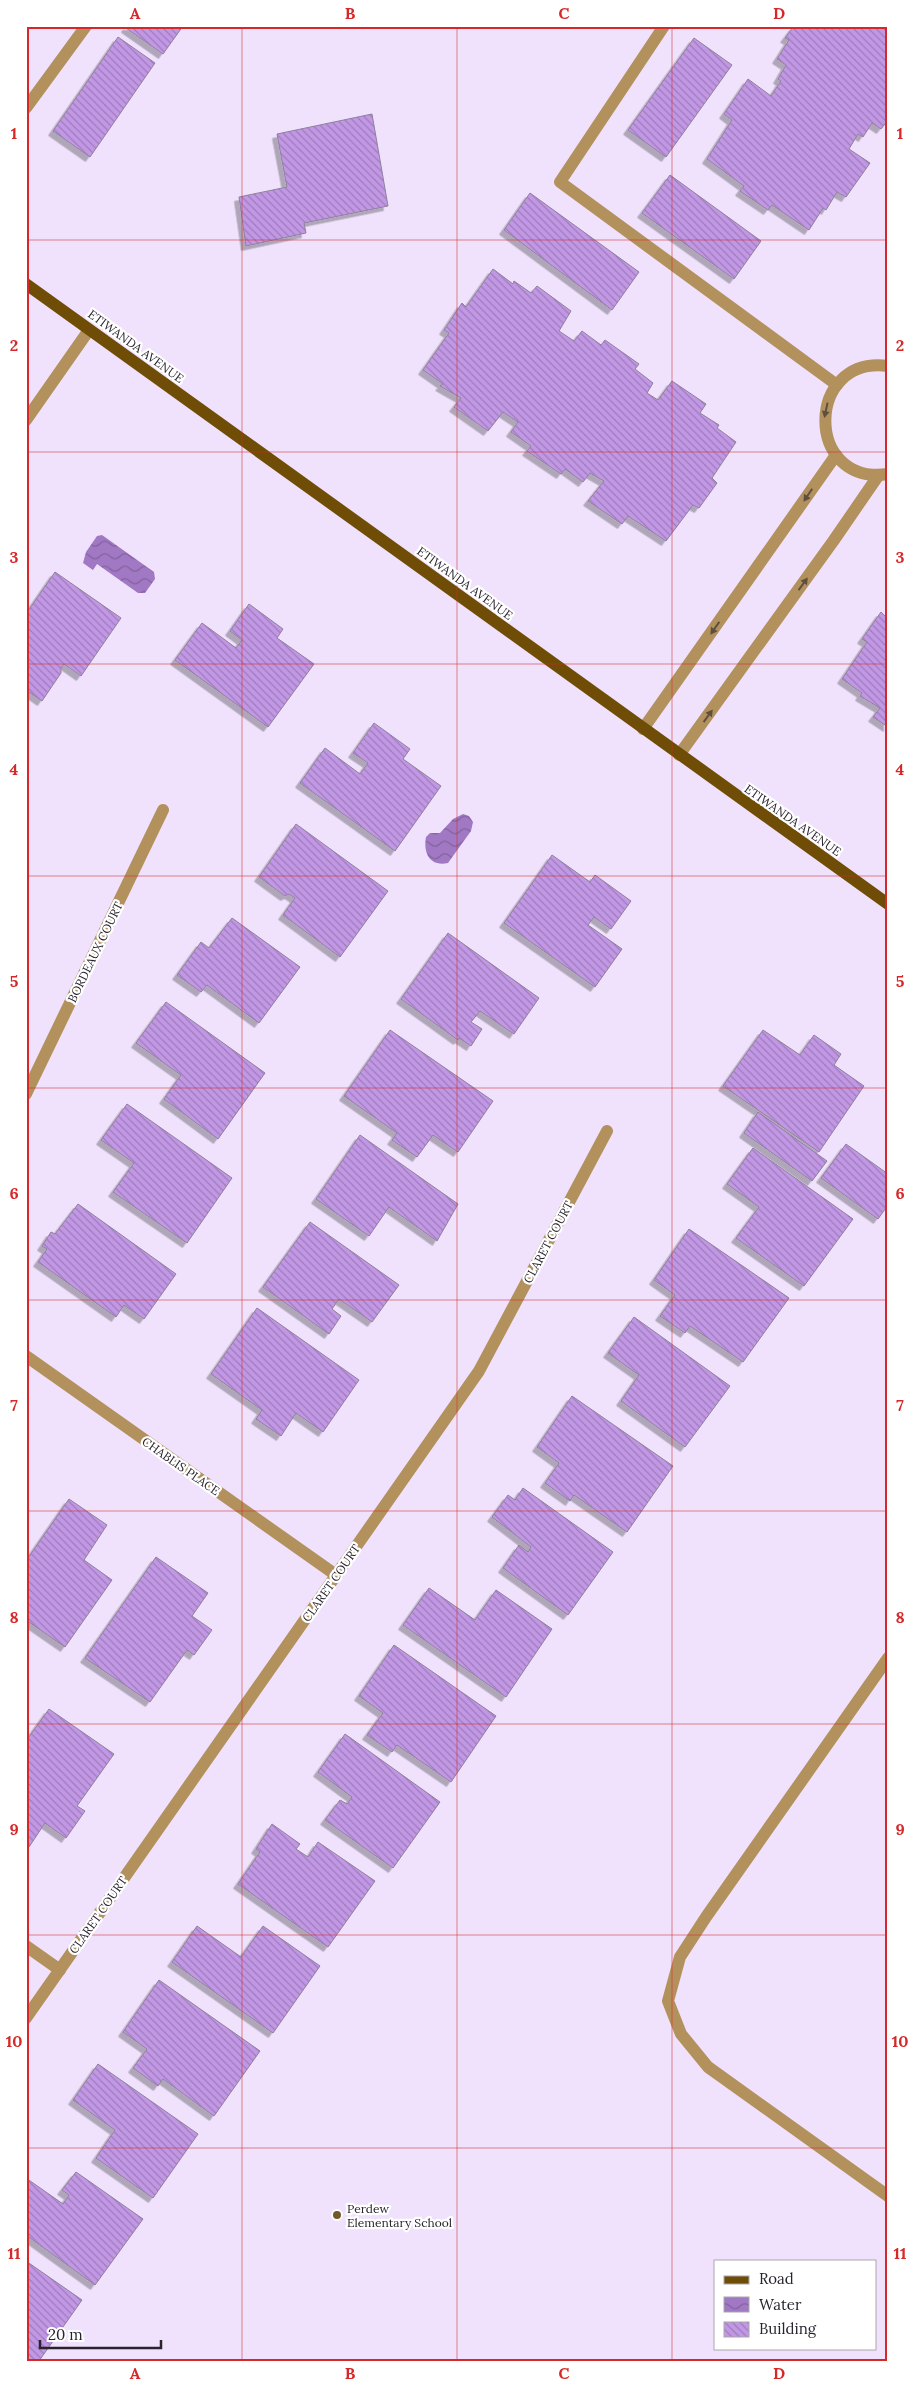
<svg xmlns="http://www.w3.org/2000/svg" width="914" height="2387" viewBox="0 0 914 2387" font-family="Lora,serif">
	<defs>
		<pattern id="water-waves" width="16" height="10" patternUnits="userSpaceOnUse" patternTransform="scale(1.25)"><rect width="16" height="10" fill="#a178c3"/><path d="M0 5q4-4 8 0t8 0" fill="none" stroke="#83629f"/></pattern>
		<pattern id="building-back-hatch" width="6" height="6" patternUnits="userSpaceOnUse" patternTransform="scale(1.25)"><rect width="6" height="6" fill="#c298e6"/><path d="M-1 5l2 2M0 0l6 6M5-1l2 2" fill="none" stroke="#9e7cbb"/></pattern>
		<filter id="shadow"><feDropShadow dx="-4.5" dy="4.5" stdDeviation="0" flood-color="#0004"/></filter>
	</defs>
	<rect width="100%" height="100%" fill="#f0e2fc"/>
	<g fill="url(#water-waves)">
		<path d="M102 535 154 572 155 579 145 593H138L97 564 93 570 83 563 86 552 97 536Z"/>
		<path d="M463 814 469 816 473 822 471 831 448 863C430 867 423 853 426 837L430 833H440L453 819Z"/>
	</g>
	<g fill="url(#building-back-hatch)" stroke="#8d8199" filter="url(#shadow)">
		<path d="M127 26H183L163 54 126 28Z"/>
		<path d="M794 26H888V120L881 129 872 123 863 137 858 134 849 149 870 163 846 197 837 192 826 210 823 208 809 230 772 205 768 210 740 191 744 186 707 159 732 120 724 114 748 79 771 96 781 81 778 79 786 65 777 59 789 40 785 38Z"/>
		<path d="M118 37 155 63 90 157 53 131Z"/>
		<path d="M694 38 732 65 666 157 628 130Z"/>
		<path d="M372 114 388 206 304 223 306 233 246 246 239 197 287 187 277 134Z"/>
		<path d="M670 175 761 241 734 279 642 213Z"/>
		<path d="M530 193 639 272 612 310 504 230Z"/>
		<path d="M493 269 513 284 514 281 531 293 537 286 571 311 559 331 574 341 582 331 601 345 605 340 639 364 635 369 653 383 647 393 658 400 672 381 706 404 700 413 719 425 717 428 736 442 712 478 717 483 699 508 693 505 666 541 628 516 622 524 588 501 604 481 590 473 583 482 565 469 561 474 527 451 531 446 511 432 518 422 503 412 488 431 454 407 461 398 440 386 443 384 423 370 449 333 444 330 462 303 466 307Z"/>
		<path d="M55 572 121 618 81 676 64 664 61 668V673L42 701 26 690V614Z"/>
		<path d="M249 604 283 629 277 638 314 664 268 727 175 660 202 623 236 648 242 640 230 631Z"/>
		<path d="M881 612 885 616 888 612V727L873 717 880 708 860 696 862 693 842 679 867 642 862 639Z"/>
		<path d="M374 723 410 749 403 759 441 786 395 851 300 783 325 748 360 774 368 763 353 753Z"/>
		<path d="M296 824 388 891 340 957 283 915 295 898 289 894 285 896 259 877Z"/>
		<path d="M552 855 590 882 595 875 631 901 611 929 594 917 588 925 622 949 595 987 504 923Z"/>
		<path d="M232 918 300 967 259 1023 207 985 201 992 177 975 201 942 209 948Z"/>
		<path d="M448 933 539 998 514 1034 480 1011 471 1022 482 1029 471 1046 459 1038 458 1040 401 999Z"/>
		<path d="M166 1002 265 1073 218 1139 164 1099 181 1075 136 1043Z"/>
		<path d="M390 1030 493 1101 458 1152 433 1135 417 1157 392 1140 397 1133 344 1096Z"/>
		<path d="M763 1030 800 1055 814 1035 841 1054 834 1065 864 1086 819 1152 723 1086Z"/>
		<path d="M127 1104 232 1178 187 1243 113 1192 134 1163 101 1140Z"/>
		<path d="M758 1112 827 1161 812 1181 744 1133Z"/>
		<path d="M360 1135 458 1204 437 1241 389 1207 369 1236 316 1199Z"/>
		<path d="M846 1144 888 1174V1205L878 1219 821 1178Z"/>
		<path d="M753 1148 853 1219 804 1286 736 1238 759 1207 727 1184Z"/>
		<path d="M78 1204 176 1274 144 1319 124 1305 116 1317 38 1262 47 1249 42 1246 51 1232 55 1234Z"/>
		<path d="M310 1222 399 1285 372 1322 339 1299 332 1309 341 1316 329 1334 263 1287Z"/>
		<path d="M689 1229 789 1298 743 1362 690 1326 685 1333 660 1316 675 1295 654 1280Z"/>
		<path d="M257 1308 359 1380 323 1432 296 1413 281 1436 256 1419 262 1410 211 1374Z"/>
		<path d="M634 1317 730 1386 685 1447 621 1401 639 1375 608 1353Z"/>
		<path d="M572 1396 673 1466 627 1532 574 1495 570 1501 545 1483 559 1463 537 1447Z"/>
		<path d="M523 1488 613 1552 568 1615 503 1568 519 1545 528 1552 531 1547 492 1517 508 1495 515 1500Z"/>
		<path d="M69 1499 107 1525 84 1560 112 1580 65 1647 26 1620V1561Z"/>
		<path d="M156 1557 208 1593 192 1616 212 1630 194 1655 187 1650 150 1702 85 1658Z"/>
		<path d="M429 1588 475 1620 496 1590 552 1629 506 1697 403 1625Z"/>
		<path d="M394 1645 496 1716 451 1782 397 1745 392 1752 367 1735 383 1713 359 1696Z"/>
		<path d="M49 1709 114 1754 77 1806 85 1811 66 1838 45 1823 29 1847 26 1846V1741Z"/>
		<path d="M345 1734 440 1802 393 1868 325 1820 340 1800 347 1804 352 1797 318 1772Z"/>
		<path d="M272 1824 300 1844 296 1849 308 1857 318 1842 375 1881 328 1947 238 1884 260 1852 256 1849Z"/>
		<path d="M197 1926 241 1957 263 1926 320 1966 273 2033 172 1962Z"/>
		<path d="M159 1980 260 2051 214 2116 163 2079 158 2086 133 2068 147 2049 123 2032Z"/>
		<path d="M98 2064 198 2134 153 2198 96 2158 115 2130 73 2100Z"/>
		<path d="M76 2172 143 2219 95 2285 26 2235V2178L63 2204 69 2195 62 2190Z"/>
		<path d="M26 2261 82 2300 39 2361H31L26 2357Z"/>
	</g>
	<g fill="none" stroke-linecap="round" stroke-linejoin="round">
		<g stroke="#b2915d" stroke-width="12">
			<path d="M664 26 560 182 837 385"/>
			<path d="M26 108 86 26"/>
			<path d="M888 366C805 355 804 486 888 474"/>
			<path d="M26 420 89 330"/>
			<path d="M643 729 836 455"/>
			<path d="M679 755 834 540 878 476"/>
			<path d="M26 1094 163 810"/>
			<path d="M26 1356 336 1575"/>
			<path d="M888 1658 706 1917 680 1957 668 2001 681 2034 708 2067 888 2196"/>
			<path d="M26 1946 60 1970"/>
			<path d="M26 2018 479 1371 607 1131"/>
		</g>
		<path stroke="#6f4d06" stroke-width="12" d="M26 284 888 904"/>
	</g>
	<defs><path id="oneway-solid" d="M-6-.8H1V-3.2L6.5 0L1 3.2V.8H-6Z" transform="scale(1.25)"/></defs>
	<g fill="#5f4f40">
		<use href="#oneway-solid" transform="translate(826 410) rotate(102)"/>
		<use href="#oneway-solid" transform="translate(808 495) rotate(124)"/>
		<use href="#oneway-solid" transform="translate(803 584) rotate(-54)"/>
		<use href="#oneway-solid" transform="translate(715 628) rotate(125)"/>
		<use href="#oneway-solid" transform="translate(708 716) rotate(-54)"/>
	</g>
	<path fill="none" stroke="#d62828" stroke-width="1" stroke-opacity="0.55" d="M242 26V2361M457 26V2361M672 26V2361M26 240H888M26 452H888M26 664H888M26 876H888M26 1088H888M26 1300H888M26 1511H888M26 1724H888M26 1935H888M26 2148H888"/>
	<circle fill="#73582a" stroke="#fff" stroke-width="2" cx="337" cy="2215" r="5"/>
	<g text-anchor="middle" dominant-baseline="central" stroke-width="4.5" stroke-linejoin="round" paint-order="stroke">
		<g font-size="12" fill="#28232d" stroke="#fff">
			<text transform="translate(136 346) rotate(36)">ETIWANDA AVENUE</text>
			<text transform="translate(465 583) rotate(36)">ETIWANDA AVENUE</text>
			<text transform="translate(793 820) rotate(35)">ETIWANDA AVENUE</text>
			<text transform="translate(95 952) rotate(-64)">BORDEAUX COURT</text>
			<text transform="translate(548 1242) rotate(-62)">CLARET COURT</text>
			<text transform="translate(181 1466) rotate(35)">CHABLIS PLACE</text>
			<text transform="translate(331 1583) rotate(-55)">CLARET COURT</text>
			<text transform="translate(98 1915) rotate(-55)">CLARET COURT</text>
		</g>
		<g font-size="12" fill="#28232d" stroke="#fff" text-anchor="start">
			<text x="347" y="2208">Perdew<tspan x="347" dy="14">Elementary School</tspan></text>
		</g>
	</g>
	<rect width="914" height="2387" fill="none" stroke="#ffffff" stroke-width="55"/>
	<rect x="714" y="2260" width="162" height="90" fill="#ffffff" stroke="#a9a7ab"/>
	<rect x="724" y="2276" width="25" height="8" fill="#6f4d06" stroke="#a9a7ab"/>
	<text x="759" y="2284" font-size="15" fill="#28232d">Road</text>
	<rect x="724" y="2297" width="25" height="15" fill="url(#water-waves)" stroke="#a9a7ab"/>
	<text x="759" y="2310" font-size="15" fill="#28232d">Water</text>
	<rect x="724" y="2322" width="25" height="15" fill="url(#building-back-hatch)" stroke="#a9a7ab"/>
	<text x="759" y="2334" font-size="15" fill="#28232d">Building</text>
	<path d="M40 2340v8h121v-8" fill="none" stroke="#28232d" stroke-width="2.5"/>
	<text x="48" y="2340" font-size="15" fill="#28232d" stroke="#ffffff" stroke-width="4" paint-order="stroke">20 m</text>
	<rect x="28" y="28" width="858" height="2332" fill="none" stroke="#d62828" stroke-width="2"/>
	<g font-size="16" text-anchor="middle" font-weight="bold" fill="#d62828">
		<text x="135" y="19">A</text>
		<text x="350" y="19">B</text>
		<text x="564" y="19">C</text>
		<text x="779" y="19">D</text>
		<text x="14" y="139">1</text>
		<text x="900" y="139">1</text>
		<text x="14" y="351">2</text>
		<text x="900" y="351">2</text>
		<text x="14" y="563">3</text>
		<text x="900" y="563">3</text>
		<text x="14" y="775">4</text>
		<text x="900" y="775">4</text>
		<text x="14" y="987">5</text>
		<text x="900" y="987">5</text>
		<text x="14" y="1199">6</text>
		<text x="900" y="1199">6</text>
		<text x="14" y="1411">7</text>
		<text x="900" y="1411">7</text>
		<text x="14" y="1623">8</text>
		<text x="900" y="1623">8</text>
		<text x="14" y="1835">9</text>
		<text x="900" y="1835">9</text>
		<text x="14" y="2047">10</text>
		<text x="900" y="2047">10</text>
		<text x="14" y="2259">11</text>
		<text x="900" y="2259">11</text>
		<text x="135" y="2379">A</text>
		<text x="350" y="2379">B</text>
		<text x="564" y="2379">C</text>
		<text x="779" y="2379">D</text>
	</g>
</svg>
